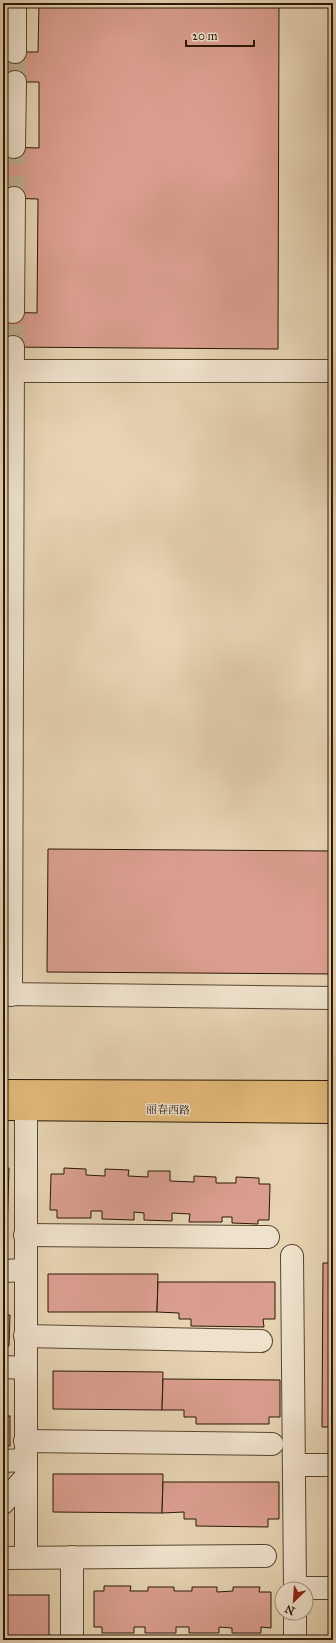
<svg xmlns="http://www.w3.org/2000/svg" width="336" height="1643" viewBox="0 0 336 1643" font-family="'IM FELL Great Primer','Noto Serif SC',serif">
	<rect width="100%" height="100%" fill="#e6d3b2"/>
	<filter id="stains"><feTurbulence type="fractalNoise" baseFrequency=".005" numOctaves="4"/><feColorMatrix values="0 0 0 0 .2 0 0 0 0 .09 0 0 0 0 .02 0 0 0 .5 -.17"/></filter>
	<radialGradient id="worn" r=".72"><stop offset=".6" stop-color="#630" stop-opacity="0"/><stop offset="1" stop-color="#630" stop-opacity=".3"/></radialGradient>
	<g fill="#da9e8f" stroke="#2a1806">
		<path d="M39 3H279L278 349 3 347V312L37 313 38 199 3 198V147L39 148V82H3V52H38Z"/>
		<path d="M48 849 333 851V974L47 972Z"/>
		<path d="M3 1168H9L7 1232H3Z"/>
		<path d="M64 1168 86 1169V1175L105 1176V1169L129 1170 128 1176 148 1177V1171H170V1181L194 1182V1176L216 1177V1183H236V1177L259 1178V1184H270L269 1220H258V1224L232 1223V1217H222V1222H189L190 1214 172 1213V1221L144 1220V1213L134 1212V1220L102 1219V1211H91V1218H57V1210H50L51 1174H64Z"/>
		<path d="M323 1263H333V1427H322Z"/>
		<path d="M48 1274H158L157 1312H48Z"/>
		<path d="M158 1282H275V1319H263L264 1327 191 1326V1319H179V1313L157 1312Z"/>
		<path d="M3 1315H10L9 1346H3Z"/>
		<path d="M53 1371 163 1372 162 1410 53 1409Z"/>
		<path d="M163 1379 280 1380V1417H269V1424H196V1417H184V1410H162Z"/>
		<rect x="3" y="1416" width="7" height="30"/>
		<path d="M53 1474H163L162 1513 53 1512Z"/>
		<path d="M163 1482H279V1519H268V1527L196 1526V1519H184V1512L162 1513Z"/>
		<path d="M104 1586H131L130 1591H148V1587H174V1591H192V1587H217V1592L233 1591V1587H260L259 1592H271V1628L261 1627V1633H232V1628L219 1627V1633H189V1627H176V1633H145V1627H134V1633H102V1627H94V1591H104Z"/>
		<rect x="3" y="1595" width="46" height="41"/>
	</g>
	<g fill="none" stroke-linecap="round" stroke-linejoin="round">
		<g stroke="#c0ae90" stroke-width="22" stroke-dasharray="22 11" stroke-linecap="butt">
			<path d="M15 82V52"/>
			<path d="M14 198V147"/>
			<path d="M13 347V312"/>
		</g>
		<g stroke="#594731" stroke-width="24">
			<g id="minor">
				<path d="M15 52V3"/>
				<path d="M14 147 15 82"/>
				<path d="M13 312 14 198"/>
				<path d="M3 371H333"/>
				<path d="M3 994 333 998"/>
				<path d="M11 995 13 347"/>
				<path d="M26 1109V1557"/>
				<path d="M25 1235 268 1237"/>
				<path d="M292 1256 295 1589"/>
				<path d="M3 1271 25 1270"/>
				<path d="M25 1336 261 1341"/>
				<path d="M3 1367 25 1368"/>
				<path d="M25 1441 272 1444"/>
				<path d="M3 1461 25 1460"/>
				<path d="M294 1465H333"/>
				<path d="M3 1503 25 1478"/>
				<path d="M72 1557V1640"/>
				<path d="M3 1558 265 1556"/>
				<path d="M295 1588H333"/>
				<path d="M295 1613V1640"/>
			</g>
		</g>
		<g stroke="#2a1806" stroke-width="24">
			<g id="major">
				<path d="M3 1091 333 1092"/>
				<path d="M3 1109 333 1112"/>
			</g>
		</g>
		<use href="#minor" stroke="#efe2cd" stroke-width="22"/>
		<use href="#major" stroke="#e3ba79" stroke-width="22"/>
	</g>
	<g text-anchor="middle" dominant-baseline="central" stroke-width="3" stroke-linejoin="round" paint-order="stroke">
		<g font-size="11" fill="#2a1806" stroke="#efe2cd">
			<text transform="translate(168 1110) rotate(1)">丽春西路</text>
		</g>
	</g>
	<rect width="336" height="1643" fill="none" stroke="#e6d3b2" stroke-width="16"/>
	<rect x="4" y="4" width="328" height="1635" fill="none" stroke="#2a1806" stroke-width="2"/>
	<rect x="8" y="8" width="320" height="1627" fill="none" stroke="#2a1806"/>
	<g transform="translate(294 1601) rotate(205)"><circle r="19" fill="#efe2cd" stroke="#a0917d"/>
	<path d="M0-3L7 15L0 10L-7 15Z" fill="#8f2418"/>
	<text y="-6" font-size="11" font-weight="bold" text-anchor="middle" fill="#2a1806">N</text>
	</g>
	<path d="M186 40v6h68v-6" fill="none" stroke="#2a1806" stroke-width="2"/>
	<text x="192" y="40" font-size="12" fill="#2a1806" stroke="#efe2cd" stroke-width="3" paint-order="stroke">20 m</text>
	<rect width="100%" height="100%" filter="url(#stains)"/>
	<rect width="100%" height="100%" fill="url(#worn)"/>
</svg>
